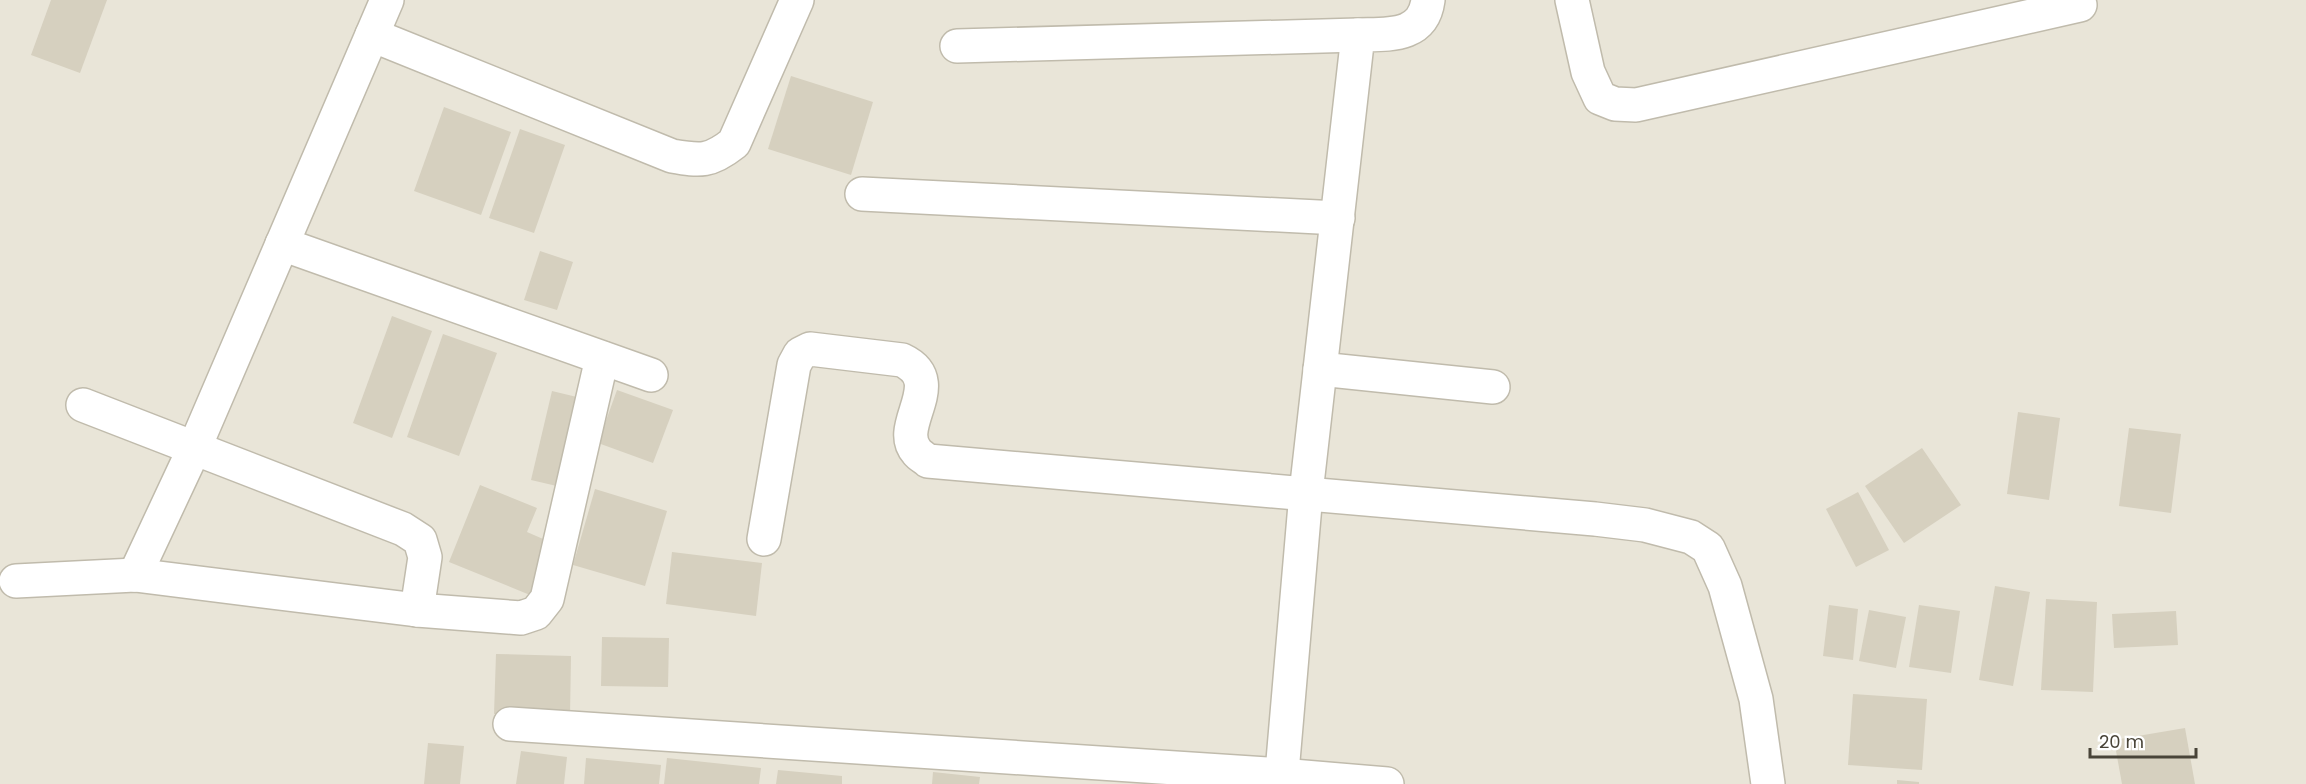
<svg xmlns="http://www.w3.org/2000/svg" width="2306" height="784" viewBox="0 0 2306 784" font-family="Poppins,sans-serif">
	<rect width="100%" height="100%" fill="#f5f2e9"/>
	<rect fill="#e9e5d8" x="0" y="0" width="2306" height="784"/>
	<g fill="#d6d0bf">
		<path d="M51 0H107L80 73 31 55Z"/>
		<path d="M791 76 873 102 851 175 768 149Z"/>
		<path d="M444 107 511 132 481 215 414 191Z"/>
		<path d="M520 129 565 145 534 233 489 218Z"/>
		<path d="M540 251 573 262 557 310 524 300Z"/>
		<path d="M392 316 432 331 392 438 353 423Z"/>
		<path d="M443 334 497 353 459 456 407 437Z"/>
		<path d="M617 390 673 410 653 463 598 443Z"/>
		<path d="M552 391 581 398 561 487 531 480Z"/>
		<path d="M2018 412 2060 418 2049 500 2007 494Z"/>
		<path d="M2129 428 2181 434 2171 513 2119 506Z"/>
		<path d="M1922 448 1961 505 1904 543 1865 486Z"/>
		<path d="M480 485 537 508 527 532 550 542 530 595 449 562Z"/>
		<path d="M595 489 667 511 645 586 573 565Z"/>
		<path d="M1858 492 1889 550 1856 567 1826 509Z"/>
		<path d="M672 552 762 563 756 616 666 604Z"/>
		<path d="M1995 586 2030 592 2013 686 1979 680Z"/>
		<path d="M2046 599 2097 602 2093 692 2041 690Z"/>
		<path d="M1829 605 1858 609 1853 660 1823 656Z"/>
		<path d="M1919 605 1960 611 1951 673 1909 667Z"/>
		<path d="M1869 610 1906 617 1896 668 1859 661Z"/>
		<path d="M2176 611 2178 645 2114 648 2112 614Z"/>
		<path d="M602 637 669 638 668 687 601 686Z"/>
		<path d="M496 654 571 656 570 716 494 714Z"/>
		<path d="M1853 694 1927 699 1922 770 1848 765Z"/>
		<path d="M2185 728 2195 784H2122L2114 740Z"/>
		<path d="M428 743 464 746 460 784H424Z"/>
		<path d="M521 751 567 757 564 784H516Z"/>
		<path d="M586 758 661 765 659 784H584Z"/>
		<path d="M667 758 761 768 759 784H664Z"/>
		<path d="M778 770 842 776V784H776Z"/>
		<path d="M933 772 980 777 979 784H932Z"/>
		<path d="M1897 780 1919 782V784H1897Z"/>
	</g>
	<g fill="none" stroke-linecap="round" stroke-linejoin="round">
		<g stroke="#c0bbac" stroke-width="36">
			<g id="street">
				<path d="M1572 0 1588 72 1600 98 1615 104 1636 105 2080 5"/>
				<path d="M372 35 672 156C701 161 710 162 734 143L797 0"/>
				<path d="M957 46 1358 35"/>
				<path d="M862 194 1338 218"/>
				<path d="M282 244 651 375"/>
				<path d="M1320 369 1493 387"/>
				<path d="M83 405 403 529 420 540 425 557 417 610"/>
				<path d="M764 539 794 365 800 354 810 349 902 360C949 382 893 426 917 452 920 456 925 458 928 461L1595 519 1645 525 1691 537 1708 548 1725 586 1756 699 1768 784"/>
				<path d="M135 575 194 449 387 0"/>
				<path d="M16 581 135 575 417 610 521 618 536 613 547 599 602 358"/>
				<path d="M510 724 1281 775 1387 784"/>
				<path d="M1281 784 1306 493 1358 35C1388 34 1423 38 1428 0"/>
			</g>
		</g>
		<use href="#street" stroke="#fff" stroke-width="33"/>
	</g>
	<path d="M2090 748v9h106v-9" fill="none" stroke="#494438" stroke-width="3"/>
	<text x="2099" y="748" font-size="18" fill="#494438" stroke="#ffffff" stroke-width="4.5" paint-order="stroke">20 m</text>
</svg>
